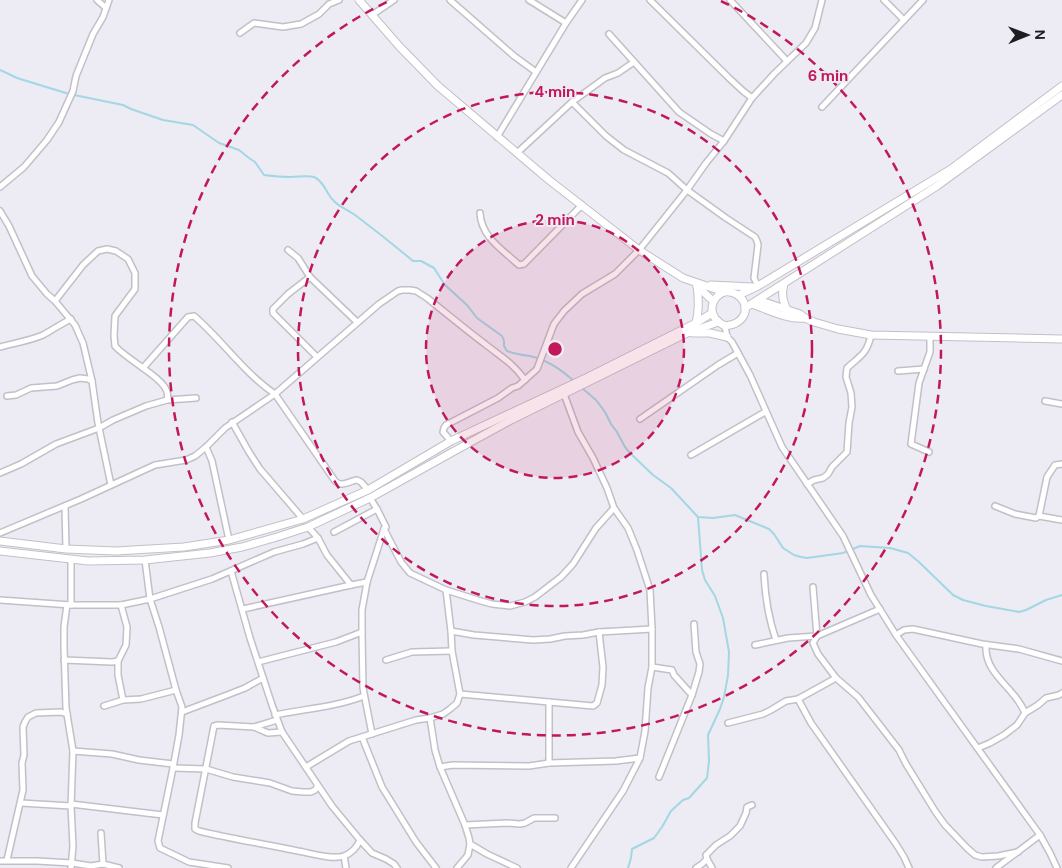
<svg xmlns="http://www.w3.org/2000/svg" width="1062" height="868" viewBox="0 0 1062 868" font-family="'DM Sans',sans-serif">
	<rect width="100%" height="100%" fill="#edebf3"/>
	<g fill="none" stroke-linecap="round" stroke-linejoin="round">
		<g stroke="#a2d7e3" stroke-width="2">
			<path d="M0 70 17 78 69 94"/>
			<path d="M74 95 123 105 131 109 163 120 193 125 219 143 239 150 249 158 255 162 264 175C272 176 282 177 291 177 298 177 307 175 314 177 324 181 326 193 333 200 339 207 348 210 355 215 375 230 394 245 413 261H421L434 268 445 285 467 305 477 318 502 336 504 341V346L507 351C515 354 522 355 530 356 548 360 562 370 575 382"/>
			<path d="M582 388 596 400 605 412 611 424 617 432 625 447 630 453 653 475 671 488 698 517 713 518 735 515 747 520 769 529 774 534 783 548 794 555 801 557 807 558 843 553 860 546 890 548 908 553 919 562 953 595 963 600 986 606 1019 612 1026 610 1046 600 1062 595"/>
			<path d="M628 868 631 858 632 849 654 838 662 827 671 811 683 800 689 798 707 778 709 761 708 735 720 709 724 697 728 675 729 652 723 618 715 596 705 580 702 570 698 517"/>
		</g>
		<g stroke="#c2c0c7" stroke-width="8">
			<g id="street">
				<path d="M97 0 106 8"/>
				<path d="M450 0 514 56 536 72"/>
				<path d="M529 0 566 23"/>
				<path d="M650 0 730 79 743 91 752 98"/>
				<path d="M730 0 787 61"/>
				<path d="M884 0 904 20"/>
				<path d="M372 15 394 0"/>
				<path d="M240 33 254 23 283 27 301 24 319 14 329 4 339 0"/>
				<path d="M609 34 679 112 711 134 724 141"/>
				<path d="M572 102 606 136 624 150 668 173 687 190 726 218 755 237 757 241 758 245 754 278 758 286"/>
				<path d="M822 107 923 0"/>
				<path d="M497 137 566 23 582 0"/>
				<path d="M517 153 572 102 605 78 618 73 634 62"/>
				<path d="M0 187 24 167 47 140 59 122 73 91 76 76 93 34 103 17 109 0"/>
				<path d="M0 211 9 226 32 276 47 294 55 301 75 325 83 343 92 381 98 423 111 485"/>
				<path d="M480 213C481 237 503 250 519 265L524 264 582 205"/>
				<path d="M288 250 298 258 310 277 357 322"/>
				<path d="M310 277 288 294 273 309V313L317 357"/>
				<path d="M55 301 83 265 98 251 107 249 116 251 128 259 135 273V289L115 316 114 336 115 346C126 359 164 378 167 392 168 395 168 396 167 400"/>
				<path d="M725 326 727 337 732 342 750 375 782 447 843 536 871 595 896 635 1040 835 1050 853 1057 868"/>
				<path d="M0 347C14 343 29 341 43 335 52 330 61 324 71 319"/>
				<path d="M143 368 188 317 194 316C222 340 244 373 275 394L335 481C342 488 349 481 357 480L361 482 368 490"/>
				<path d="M898 371 924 369"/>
				<path d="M564 394 578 432 593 458 607 488 614 508 628 528 637 550 650 590 652 629V667L648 688 645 731 640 758 623 791 571 868"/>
				<path d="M7 396 16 395 31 388 57 386 72 380 80 378 88 379 92 381"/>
				<path d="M1045 401 1062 404"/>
				<path d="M640 419 718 365 738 353"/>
				<path d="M232 422 249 452 260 469 303 519"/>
				<path d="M451 441 443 432 444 428 446 425 498 398 512 388 518 386 537 369 554 324 564 311 582 294 615 274 639 250 687 190 706 163 724 141 752 98 774 74 806 43 815 28 822 0"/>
				<path d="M206 447 212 461 229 540"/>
				<path d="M929 452 911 444 919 383 930 352V337"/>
				<path d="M691 455 765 412"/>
				<path d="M0 473 21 464 56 444 99 428 113 420 146 406 167 400 196 398"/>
				<path d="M807 484 814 480 823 478 828 474 832 467 847 452 849 423 852 407 851 393 846 377 847 368C860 356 867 354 871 335"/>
				<path d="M370 498 377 509 386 527 384 529 367 582 362 610V632L363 688 372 734"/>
				<path d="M65 506 66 549"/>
				<path d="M995 506 1015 514 1036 518 1039 516 1062 520"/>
				<path d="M1039 516 1047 477 1055 465 1062 464"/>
				<path d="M308 527 318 538 327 555 351 585"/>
				<path d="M384 529 401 562 410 573 446 590 481 601 492 604 510 606 525 602 535 597 561 577 573 564 596 528 614 508"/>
				<path d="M334 532 377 509"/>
				<path d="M0 533 81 499 155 465 186 460 195 456 206 447 225 428 275 394 379 304 398 291 402 290H410L416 291 427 298C446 313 465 329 485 344 500 356 513 363 525 380"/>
				<path d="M145 560 150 599 159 627 176 690 182 707 179 735 173 768 158 841 160 848 189 862 228 868"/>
				<path d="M231 571 250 638 272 705 282 732 332 806 360 840 372 853 386 859 394 864 397 868"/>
				<path d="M764 574C765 594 769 620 776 640"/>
				<path d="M813 587 817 636 813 643 818 654 836 678 858 697 889 737 899 750 906 764 935 811 945 825 967 848 975 855 982 857 998 856 1018 852"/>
				<path d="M0 600 71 605H121L150 599 212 579 274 552 303 544 318 538"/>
				<path d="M67 605 64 627V647L66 708 73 751 71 806 73 846 71 868"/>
				<path d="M71 605V560"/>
				<path d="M121 605 127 627 126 645 118 661V675L123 700"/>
				<path d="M243 609 351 585 367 582"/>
				<path d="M451 631 474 635 533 640 550 639 565 636 583 635 599 632 652 629"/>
				<path d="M896 635 904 630 913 629 982 644 1019 649 1062 661"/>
				<path d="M755 645 788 638 817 636 880 609"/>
				<path d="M986 645C984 675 1015 687 1025 713"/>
				<path d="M64 660 112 662 118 661"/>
				<path d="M386 660 412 652 452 651"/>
				<path d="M258 662 336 642 362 632"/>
				<path d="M652 667 672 670 674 675 692 695"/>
				<path d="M460 694 593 706 597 703 602 685 603 667 599 632"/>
				<path d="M798 699 811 723 896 844 904 857 909 868"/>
				<path d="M104 706 123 700 141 699 176 690"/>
				<path d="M182 712 227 695 245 688 263 678"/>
				<path d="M275 715C304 709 336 707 364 696"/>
				<path d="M430 718 435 750 440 767 465 825 469 838 470 844 468 855 457 868"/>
				<path d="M728 723 763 714 771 710 786 701 798 699 836 678"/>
				<path d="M254 727 277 720"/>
				<path d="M282 732 268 733 254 727 218 725 214 726 195 823V829L199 831C232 839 265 844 298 851 310 853 332 860 344 856 352 853 357 847 360 840"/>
				<path d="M362 737 382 787 416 842 436 868"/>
				<path d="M978 748 990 743 1004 735 1017 725 1025 713 1038 705 1046 698 1059 695 1062 693"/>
				<path d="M73 751 112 754 139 760 173 764"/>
				<path d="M549 763V702"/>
				<path d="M306 767 349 741 416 720 430 718 443 714 450 709 457 703 460 694 452 651 451 631 446 590"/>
				<path d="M440 767 453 765 529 766 549 763 616 761 640 758"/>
				<path d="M173 768 206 769 233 777 270 783 292 791 303 792H311L315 790 317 788V785"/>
				<path d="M659 777 692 695 699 672 700 664 696 652 694 624"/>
				<path d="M21 803 71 806"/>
				<path d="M71 804 163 815"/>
				<path d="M465 825 507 823 520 824 525 823 534 818H555"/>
				<path d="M101 833 103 864"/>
				<path d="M470 844 487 854 517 868"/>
				<path d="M344 856 346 868"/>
				<path d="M707 859 712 868"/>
				<path d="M7 860 23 790 22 763 24 755 23 727 25 722 28 717 36 713 61 712 67 714"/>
				<path d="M0 861H37L72 863 91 866 103 864 119 868"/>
				<path d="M696 868 702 864 707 859 706 855 716 845 730 836 740 826 746 813 747 807 752 805"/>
				<path d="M996 868 1040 835"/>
			</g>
		</g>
		<g stroke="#c2c0c7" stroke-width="9">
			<g id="secondary">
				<path d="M359 0 399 46 438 86 549 180 639 250 683 278 724 292"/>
				<path d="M784 284C781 294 783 301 787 310"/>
				<path d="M711 285 753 287"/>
				<path d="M697 286 713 301"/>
				<path d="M724 292C744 290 754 313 736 323 733 325 729 325 725 326 721 324 718 322 715 318 708 308 714 296 724 292Z"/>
				<path d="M739 295 758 286 951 169 1062 86"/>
				<path d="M758 300 800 314 805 318 814 322 838 329 871 335 1062 339"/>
				<path d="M752 304C769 310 788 320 805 318"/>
				<path d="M745 308 937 186 1062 95"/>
				<path d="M696 323C699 311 699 299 697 286"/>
				<path d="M693 333H710L727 337"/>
				<path d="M0 541 66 549 116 551 184 547 229 540 303 519 368 490 451 441 586 378 696 323 712 313"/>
				<path d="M0 551 88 561 145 560 210 553 242 547 277 537 308 527 370 498 458 449 511 420 685 334 718 322"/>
			</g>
		</g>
		<use href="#street" stroke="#fff" stroke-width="5"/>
		<use href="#secondary" stroke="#fff" stroke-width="7"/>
	</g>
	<circle cx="555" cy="349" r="129" fill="#c2185b" fill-opacity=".12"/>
	<g fill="none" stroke="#c2185b" stroke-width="2.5" stroke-dasharray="9 6">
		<circle cx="555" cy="349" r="129"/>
		<circle cx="555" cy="349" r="257"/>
		<path d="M721 1A386 386 0 1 1 389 1"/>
	</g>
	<circle cx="555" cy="349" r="8" fill="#c2185b" stroke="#edebf3" stroke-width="2.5"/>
	<g font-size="15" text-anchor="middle" font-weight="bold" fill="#c2185b" stroke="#edebf3" stroke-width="4" stroke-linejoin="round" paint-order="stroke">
		<text x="828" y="81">6 min</text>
		<text x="555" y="97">4 min</text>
		<text x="555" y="225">2 min</text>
	</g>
	<g transform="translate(1027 35) rotate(89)" stroke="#edebf3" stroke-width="4" paint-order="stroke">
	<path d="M0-4L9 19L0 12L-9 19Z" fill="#1e1e20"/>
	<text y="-8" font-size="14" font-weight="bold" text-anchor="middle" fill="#1e1e20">N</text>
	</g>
</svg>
